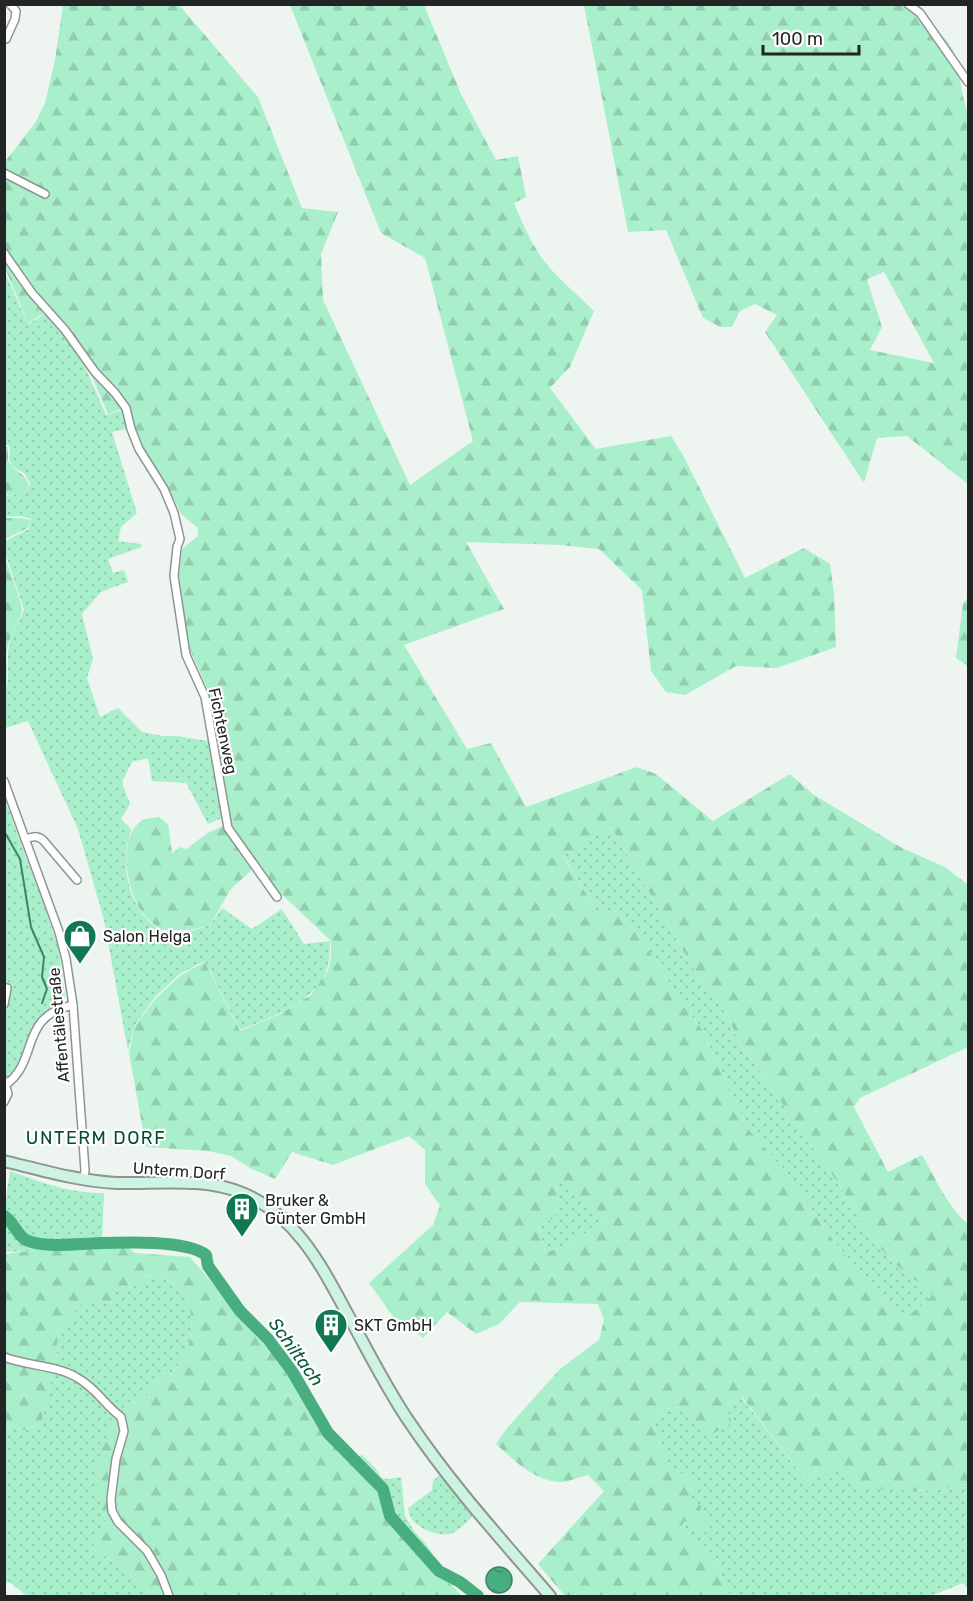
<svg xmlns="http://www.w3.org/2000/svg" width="973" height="1601" viewBox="0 0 973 1601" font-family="Rubik,sans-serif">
	<defs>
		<pattern id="grass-dots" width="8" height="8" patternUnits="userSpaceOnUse" patternTransform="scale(1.5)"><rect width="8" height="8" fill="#a9efcb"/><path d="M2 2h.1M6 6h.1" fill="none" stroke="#91cdae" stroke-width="1.8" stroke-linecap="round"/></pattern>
		<pattern id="forest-firs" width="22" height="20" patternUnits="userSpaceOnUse" patternTransform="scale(1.5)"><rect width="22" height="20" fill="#a9efcb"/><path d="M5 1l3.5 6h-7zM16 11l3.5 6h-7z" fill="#91cdae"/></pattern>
		<pattern id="water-ripples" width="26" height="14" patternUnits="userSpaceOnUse" patternTransform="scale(1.5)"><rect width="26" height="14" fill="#48ae80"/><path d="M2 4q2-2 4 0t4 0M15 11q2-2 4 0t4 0" fill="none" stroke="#3c8d68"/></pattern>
	</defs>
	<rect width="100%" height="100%" fill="#eef5f1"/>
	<g fill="url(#grass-dots)">
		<path d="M4 270 28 324 48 312 75 347 86 369 106 415 123 410 130 428 112 432 137 513 121 527 118 541 141 544 142 547 108 559 113 573 124 570 128 582 101 592 82 614 93 659 87 678 100 717 118 708 142 732 163 736H177L208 741 221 798 224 817 208 824 186 783 152 781 148 758 132 762 122 782 130 804 121 819 131 829C122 857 125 891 143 915 148 921 155 926 160 931H191L210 925 222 908 252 929 282 909 304 944 330 941C330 950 330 960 327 969 317 1002 269 1018 240 1030L205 961 181 973 156 996 135 1025 128 1051 104 920 78 829 28 721 5 728V695L8 680V651L12 635 24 610 8 561 5 556V541L29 529 31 519 20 516 5 517V496C19 493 24 500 30 483L25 474 13 467 9 459 10 453 9 446 5 444Z"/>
		<path d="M4 797 25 855 42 899 59 950 65 996C60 1006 44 1011 36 1022 30 1031 28 1043 24 1053 21 1063 16 1070 11 1078L5 1077 4 1075V1009L7 999 4 998Z"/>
		<path d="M611 827 697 974 728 1016 738 1041 838 1183 871 1238 893 1262 933 1295 907 1317 888 1309 874 1286 838 1247 784 1170 749 1130 701 1028 684 1006 643 941 619 912 596 910 563 855Z"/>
		<path d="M10 1171C44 1183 68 1193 104 1193L102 1239 68 1242 30 1251 5 1252V1205Z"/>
		<path d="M558 1179 604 1218 579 1239 546 1253 538 1227 555 1217Z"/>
		<path d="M142 1276C153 1277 164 1278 174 1284 195 1298 194 1332 186 1353 183 1360 177 1366 172 1372L161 1374 149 1394 124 1407 101 1506 105 1521 93 1547 148 1589 145 1596H27L8 1581 5 1585V1425L24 1430 41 1424 56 1358 58 1333 78 1307 90 1298 116 1292 143 1282Z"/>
		<path d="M741 1397 807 1481 838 1468 917 1491 968 1487V1589L963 1583 931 1596H731L724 1587 718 1560 680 1527 684 1521 700 1514 689 1498 696 1484 668 1464 654 1424 664 1409 681 1407 726 1406Z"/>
		<path d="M362 1455 376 1469 382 1478 388 1479 401 1477 405 1516 414 1531 426 1544 441 1566 434 1568 391 1520 382 1501 381 1490 370 1477 351 1460Z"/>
		<path d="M441 1473 475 1514C469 1520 460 1529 453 1533 442 1538 421 1530 413 1521 410 1517 409 1513 408 1508L432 1490 433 1481Z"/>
	</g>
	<g fill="url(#forest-firs)" fill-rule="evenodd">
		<path d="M63 5H179L258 97 302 208 338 212 321 254 323 300 410 485 473 441 425 258 381 233 290 5H424L461 94 496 160 518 156 526 197 514 203C521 220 529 238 539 254 553 275 576 293 594 311L570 367 550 388 596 449 671 436 683 455 745 578 804 548 830 564 834 594 836 647 777 668 736 666 685 695 666 692 651 671 642 590 599 549 560 545 466 542 504 609 404 645 467 749 491 743 526 807 637 767 656 774 713 821 790 774 814 795 902 848 945 867 968 885V1047L860 1098 854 1107 888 1172 922 1155C936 1179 947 1206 968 1224V1244L967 1247 968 1248V1487L917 1491 859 1488 838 1468 807 1481 742 1397 726 1406 732 1423 707 1437 681 1407 664 1409 654 1424 668 1464 697 1484 689 1498 701 1506 700 1514 707 1522 705 1533 685 1521 680 1527 718 1560 724 1587 731 1596H565L538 1564 604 1491 588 1475C579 1477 569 1482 560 1482 536 1482 513 1460 496 1444L507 1428 560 1369 599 1340 604 1320 598 1304 520 1302 499 1324 476 1334 447 1312 423 1338 393 1316 369 1283 433 1225 440 1206 425 1184V1150L409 1136 333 1165 292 1152 275 1179 250 1168 231 1156 208 1151 146 1147 129 1053 135 1026 157 997 181 975 205 962 240 1031 280 1014 311 995 328 971 331 956V941L254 868 231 889 210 925 191 930H161C151 922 141 914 136 902 126 880 119 837 141 821 145 818 153 818 159 817L168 824 172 853 180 847 186 849 206 834 231 822 215 738H225L222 717H212L206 686 188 645 179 575 182 549 198 536V528L181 514 171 493 139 444 128 407 108 414 88 368 94 362 51 309 28 323 5 268 4 163 35 123 45 103 55 60ZM611 827 697 974 728 1016 738 1041 838 1183 871 1238 893 1262 933 1295 907 1317 888 1309 874 1286 838 1247 784 1170 749 1130 701 1028 684 1006 643 941 619 912 596 910 563 856ZM558 1180 604 1218 579 1239 546 1253 538 1227 555 1217Z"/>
		<path d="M584 5H906C917 12 949 39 953 50 960 71 961 94 968 114V484L907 436 877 438 864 483 765 332 777 315 755 304 740 311 732 327H720L703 318 666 230 628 232ZM884 272 934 363 870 350 882 327 867 279Z"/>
		<path d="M4 446 8 447V460L13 468 24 476 29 484 27 490 22 495H5Z"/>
		<path d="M5 518H20L31 520 28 528 5 539Z"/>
		<path d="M5 558C8 564 23 606 22 611 18 625 9 636 7 651 5 665 9 679 5 693Z"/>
		<path d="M968 597V666L956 658 963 604Z"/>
		<path d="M105 1240 125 1245 135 1253 190 1257 214 1285 236 1314 289 1371 326 1431 351 1460 370 1477 381 1490 382 1501 391 1520 404 1536 462 1596H145L148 1589 93 1547 105 1521 101 1506 94 1477 111 1419 124 1407 149 1394 161 1374 172 1372C177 1366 183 1360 186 1353 194 1332 195 1298 174 1284 165 1278 153 1277 143 1276V1282L116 1292 109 1305 90 1298 78 1307 58 1333 56 1358 41 1424 24 1430 5 1425 4 1254C39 1251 70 1242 105 1240Z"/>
	</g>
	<circle fill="url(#water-ripples)" stroke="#3d8564" stroke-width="1.5" cx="499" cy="1580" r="13"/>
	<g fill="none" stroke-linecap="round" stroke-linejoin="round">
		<path stroke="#3d8564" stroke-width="2" d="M4 831 20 859 31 927 44 957 42 977 47 989 42 1003"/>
		<path stroke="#48ae80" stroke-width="12" d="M4 1216C14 1222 16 1234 26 1240 40 1247 67 1245 82 1244 111 1243 183 1238 206 1255L208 1266 240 1311 268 1339 292 1371 328 1433 383 1489 390 1516 439 1571 460 1582 478 1596"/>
		<g stroke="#8f9692" stroke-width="10">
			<g id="street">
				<path d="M908 4 920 13 968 82"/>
				<path d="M4 39H6L15 19 16 11 10 4"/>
				<path d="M4 173 45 194"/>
				<path d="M4 253 32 293 65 330 95 372 115 393 126 408 131 429 139 449 164 489 174 513 180 539 177 547 174 576 186 655 205 697 228 828 277 897"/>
				<path d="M4 781 59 932 66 959 73 1005 85 1170 84 1179"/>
				<path d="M25 839C31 837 37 835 43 840L77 880"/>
				<path d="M4 1004 7 988"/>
				<path d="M4 1080 8 1094 4 1102"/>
				<path d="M4 1086C41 1061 17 1017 73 1005"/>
				<path d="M4 1357C27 1366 55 1365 76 1377 95 1387 105 1405 121 1417L124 1431 116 1459 111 1499 112 1511 118 1522 147 1551 161 1575 169 1596"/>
			</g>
		</g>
		<g stroke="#8f9692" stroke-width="14">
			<path id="secondary" d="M4 1161C41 1170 78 1181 116 1183 157 1184 203 1177 242 1193 296 1215 321 1265 347 1313 367 1349 385 1386 408 1420 450 1483 501 1539 550 1596"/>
		</g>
		<use href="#street" stroke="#fff" stroke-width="7"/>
		<use href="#secondary" stroke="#cff3e2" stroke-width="10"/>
	</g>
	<defs>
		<g id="shop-pin" transform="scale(1.725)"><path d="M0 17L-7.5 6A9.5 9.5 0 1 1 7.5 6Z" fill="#117952" stroke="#fff"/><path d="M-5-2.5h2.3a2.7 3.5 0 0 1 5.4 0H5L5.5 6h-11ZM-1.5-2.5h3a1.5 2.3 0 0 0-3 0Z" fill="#fff"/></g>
		<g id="building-pin" transform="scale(1.725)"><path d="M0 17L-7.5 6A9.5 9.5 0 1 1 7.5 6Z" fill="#117952" stroke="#fff"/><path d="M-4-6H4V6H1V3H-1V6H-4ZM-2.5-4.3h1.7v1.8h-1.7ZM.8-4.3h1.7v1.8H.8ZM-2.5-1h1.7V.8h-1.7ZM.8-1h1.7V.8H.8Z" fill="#fff"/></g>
	</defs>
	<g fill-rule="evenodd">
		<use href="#shop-pin" x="80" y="936"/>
		<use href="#building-pin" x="242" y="1209"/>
		<use href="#building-pin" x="331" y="1325"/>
	</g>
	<g text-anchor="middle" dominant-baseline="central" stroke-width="4.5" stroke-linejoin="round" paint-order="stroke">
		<g font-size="16" fill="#222523" stroke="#fff">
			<text transform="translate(223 731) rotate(78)">Fichtenweg</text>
			<text transform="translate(59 1025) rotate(-95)">Affentälestraße</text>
			<text transform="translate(179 1171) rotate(4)">Unterm Dorf</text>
		</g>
		<g font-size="16" fill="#222523" stroke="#fff" text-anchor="start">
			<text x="103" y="936">Salon Helga</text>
			<text x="265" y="1200">Bruker &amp;<tspan x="265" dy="18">Günter GmbH</tspan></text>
			<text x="354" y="1325">SKT GmbH</text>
		</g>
		<g font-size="18" letter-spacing="1.5" fill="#054d32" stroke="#fff">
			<text x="96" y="1138">UNTERM DORF</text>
		</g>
		<g font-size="18" font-style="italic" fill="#085a3c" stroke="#fff">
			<text transform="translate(296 1352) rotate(54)">Schiltach</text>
		</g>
	</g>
	<rect width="973" height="1601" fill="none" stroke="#222523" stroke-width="12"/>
	<path d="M763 45v9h96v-9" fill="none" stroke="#222523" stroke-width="3"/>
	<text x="772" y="45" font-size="18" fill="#222523" stroke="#ffffff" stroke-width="4.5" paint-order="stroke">100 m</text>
</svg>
